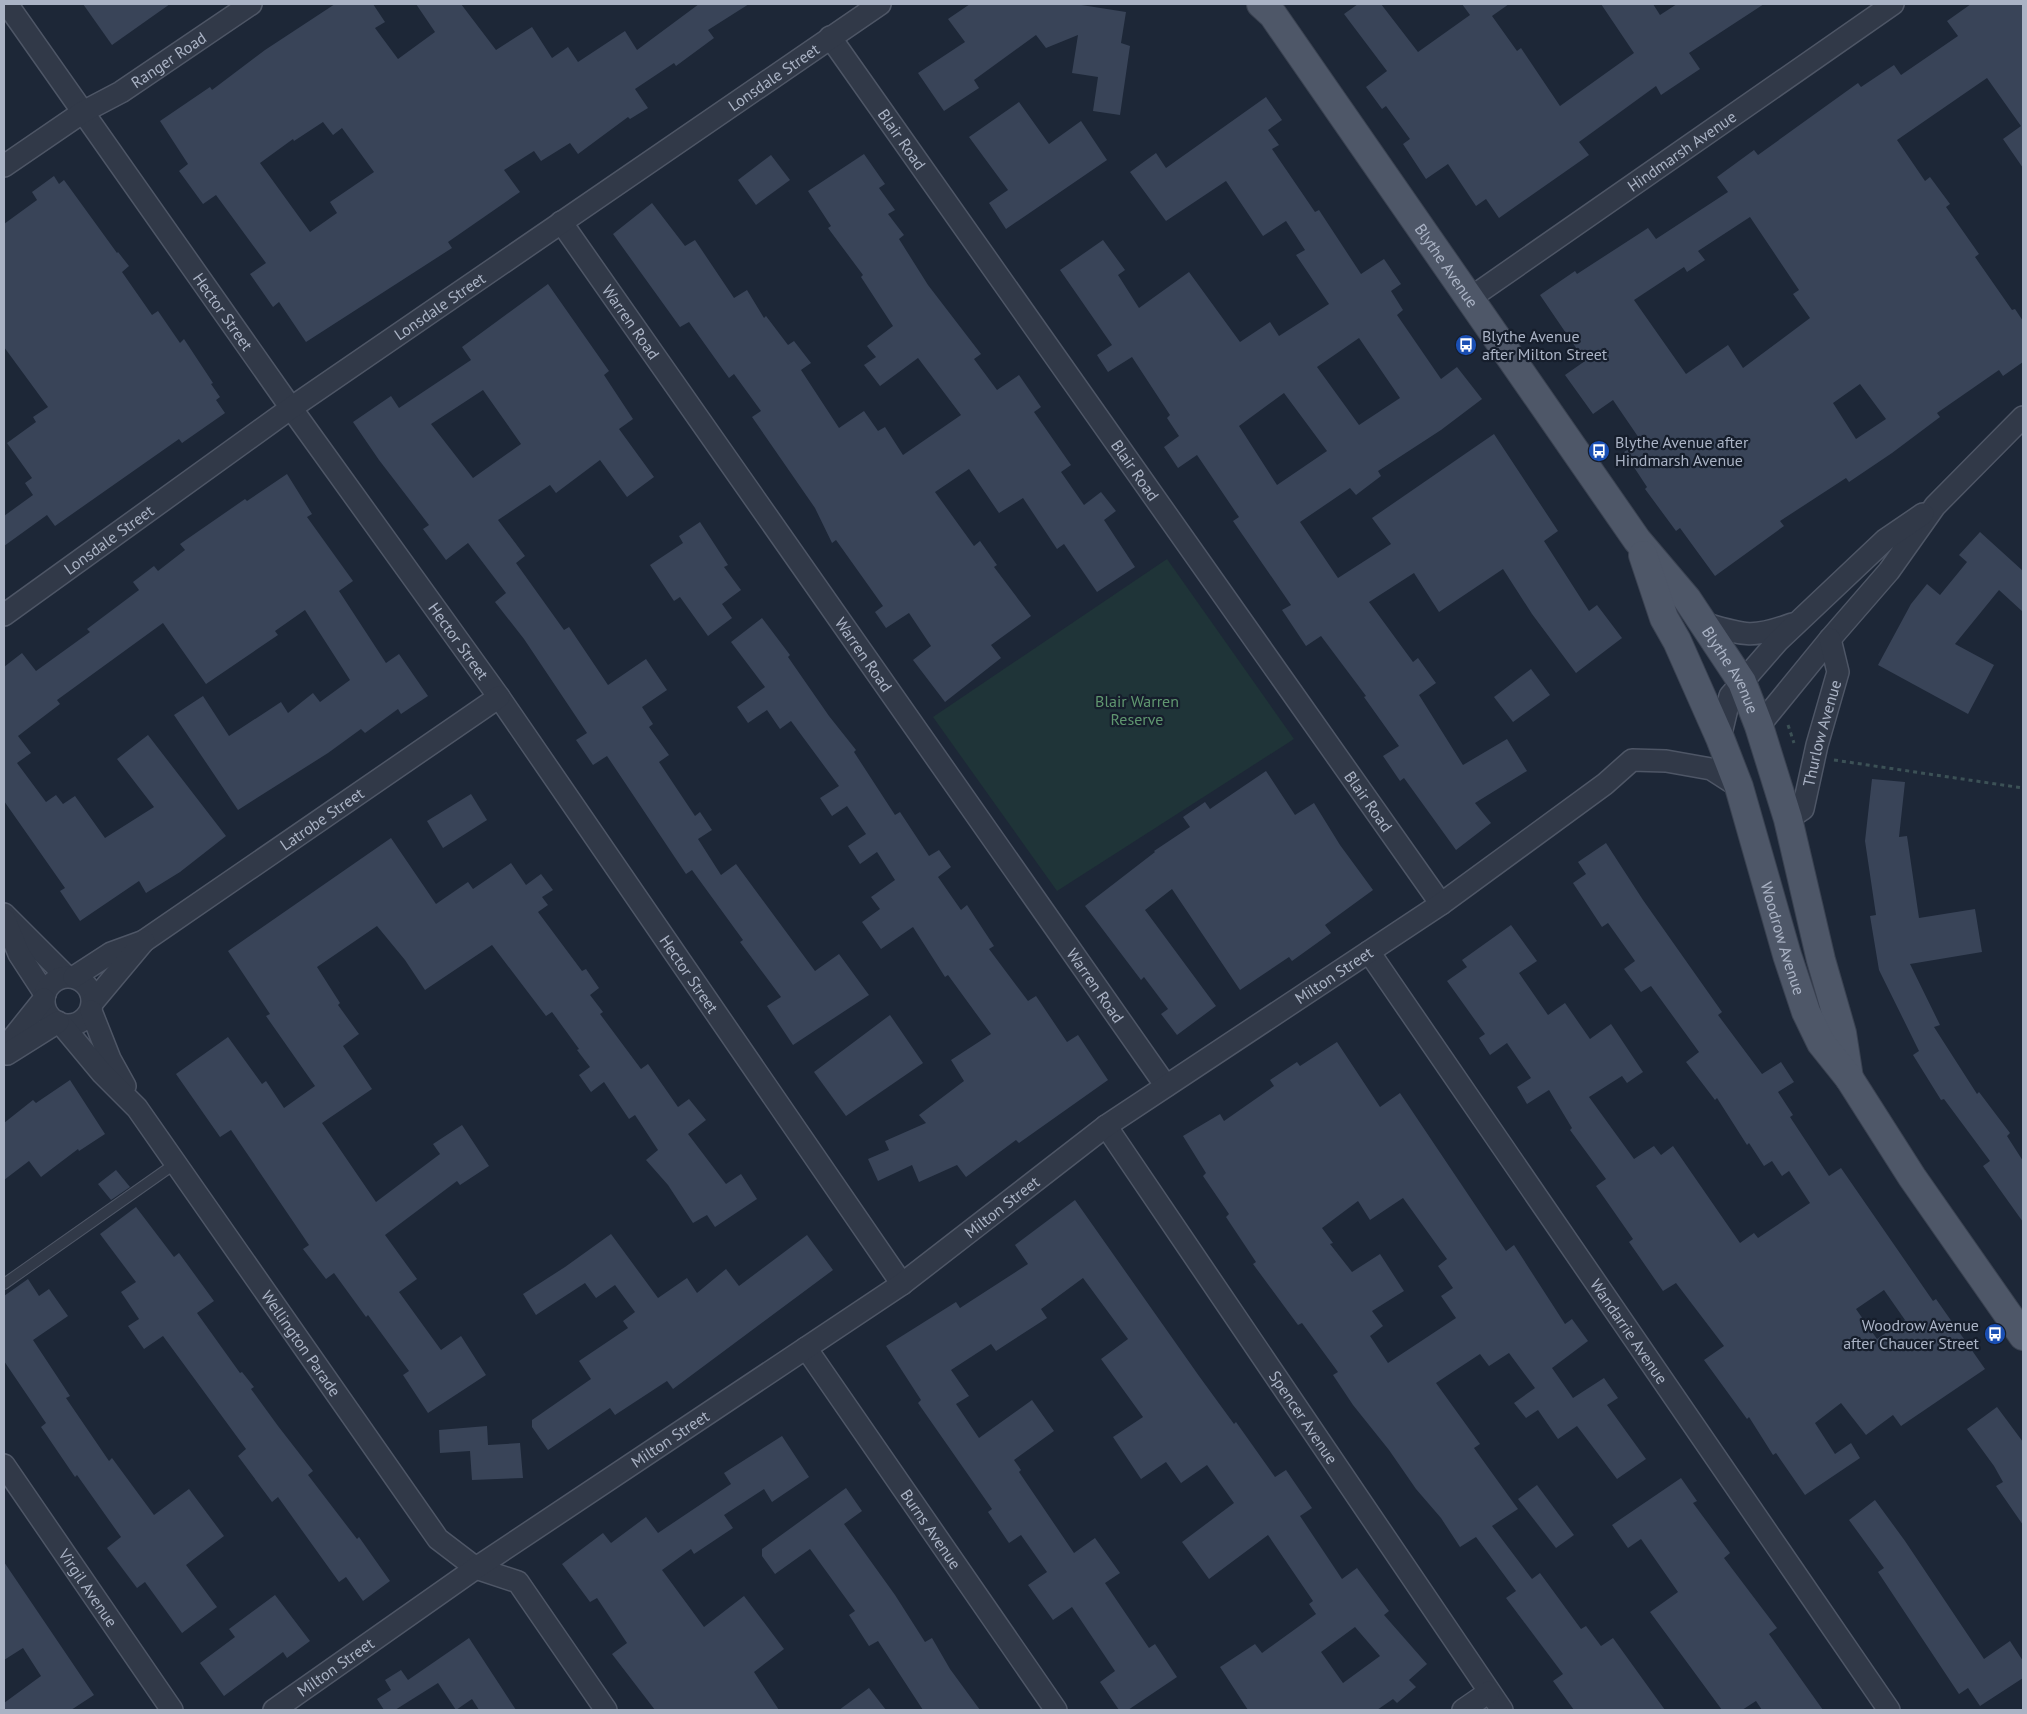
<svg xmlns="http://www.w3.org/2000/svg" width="2027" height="1714" viewBox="0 0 2027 1714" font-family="'PT Sans',sans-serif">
	<rect width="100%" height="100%" fill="#1d2737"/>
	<path fill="#1f3438" d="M1167 559 1294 739 1057 891 933 717Z"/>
	<g fill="#394458" fill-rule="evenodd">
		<path d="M83 4H170L112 45Z"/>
		<path d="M335 4H373L385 22 375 28 398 59 435 32 416 4H461L496 50 532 27 552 58 568 47 578 62 625 31 637 50 699 4H749L708 30 714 38 676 66 674 63 635 89 648 108 630 119 628 117 578 154 570 143 541 161 534 151 504 170 520 192 448 242 452 248 306 342 279 302 273 307 250 274 266 263 216 195 203 204 179 171 188 164 160 121 210 87 212 90 265 50ZM323 122 333 135 342 128 374 172 330 202 337 213 310 232 260 163 293 139 294 141Z"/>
		<path d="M970 4H1075L1126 12 1121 43 1130 46 1120 115 1093 111 1098 77 1072 73 1078 35 1046 48 1036 35 974 80 979 88 944 111 918 73 965 42 948 19Z"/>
		<path d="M1358 4H1381L1418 52 1470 15 1462 4H1509L1492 16 1517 51 1521 48 1560 106 1634 53 1601 4H1653L1660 15 1677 4H1764L1689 53 1700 69 1661 95 1656 86 1579 142 1589 155 1499 218 1486 199 1476 206 1448 164 1426 179 1403 144 1410 139 1386 106 1382 109 1366 87 1387 71 1344 14Z"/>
		<path d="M1971 4H2023V168L2003 139 2021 126 1987 78 1897 140 1925 181 1930 177 1950 204 1946 207 1979 254 1975 257 2012 310 2015 309 2023 321V362L2003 376 1999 370 1937 413 1940 417 1892 453 1849 482 1846 478 1780 521 1784 526 1715 576 1680 528 1676 531 1645 489 1647 487 1624 452 1641 441 1613 400 1593 414 1565 375 1585 361 1540 295 1575 271 1577 274 1648 228 1656 239 1728 192 1717 177 1754 150 1758 155 1858 83 1861 87 1894 65 1901 75 1958 36 1947 21ZM1750 217 1799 290 1793 294 1810 318 1743 368 1728 345 1686 374 1634 300 1684 267 1687 272 1705 260 1698 251ZM1860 384 1886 419 1856 439 1833 403Z"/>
		<path d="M1266 97 1282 120 1268 130 1279 145 1272 149 1315 212 1319 210 1361 274 1384 259 1401 284 1391 291 1403 310 1397 315 1441 379 1457 367 1482 399 1441 430 1378 471 1381 476 1356 495 1350 488 1300 522 1338 578 1391 544 1372 518 1494 434 1558 531 1544 541 1589 611 1597 605 1622 638 1576 673 1532 614 1503 569 1439 612 1414 573 1369 602 1413 662 1418 658 1436 683 1419 695 1463 765 1507 739 1527 771 1475 803 1491 823 1456 850 1404 778 1400 781 1383 756 1399 746 1364 697 1366 696 1321 636 1306 646 1282 610 1291 605 1233 521 1239 517 1197 455 1178 468 1164 447 1179 436 1167 418 1170 415 1132 357 1108 372 1097 355 1112 345 1060 270 1103 240 1125 270 1118 275 1139 308 1189 272 1240 342 1270 322 1279 336 1329 304 1296 255 1305 250 1286 221 1263 236 1226 181 1166 221 1130 172 1156 153 1166 168ZM1359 338 1400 398 1359 425 1317 367ZM1284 393 1327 451 1277 485 1239 426Z"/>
		<path d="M1019 102 1049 144 1081 121 1107 160 1006 229 989 203 1008 190 969 137Z"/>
		<path d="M864 154 885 184 879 188 895 210 888 214 904 235 899 239 928 285 981 354 974 359 997 390 1019 375 1041 407 1034 412 1071 465 1061 472 1084 505 1101 492 1116 511 1104 520 1135 567 1097 592 1064 544 1057 549 1023 498 999 513 969 469 935 492 974 546 980 541 997 565 994 567 1031 616 991 645 1001 658 945 702 913 660 931 646 909 613 886 628 875 612 883 606 836 540 832 543 815 508 752 417 761 411 734 374 729 378 689 322 680 327 613 234 652 203 685 246 695 240 734 298 747 290 764 318 766 316 788 345 794 341 811 363 801 370 839 428 864 411 878 431 885 427 903 455 961 415 918 358 880 386 864 365 876 357 867 346 893 326 861 277 863 275 828 228 831 226 808 191Z"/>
		<path d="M771 155 790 180 756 205 738 180Z"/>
		<path d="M54 176 59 184 64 180 117 253 118 252 129 266 122 272 152 315 158 311 180 343 184 339 213 383 211 384 220 397 216 400 225 413 182 443 179 439 55 526 47 515 4 546V516L33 495 25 483 32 478 7 443 36 422 33 417 48 407 4 347V224L37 200 32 192Z"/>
		<path d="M548 284 609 371 604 375 633 419 619 429 654 477 627 497 600 460 556 493 550 485 498 520 525 556 516 563 564 630 569 627 608 685 646 659 667 690 642 707 653 724 649 727 669 755 659 762 695 816 700 812 712 830 698 839 721 875 736 864 815 971 839 954 869 995 793 1045 767 1006 781 997 740 942 743 940 692 870 686 874 607 756 593 765 576 740 587 733 524 639 495 602 506 593 468 543 446 560 423 529 429 525 379 460 353 422 391 396 399 408 471 360 462 347ZM483 390 521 444 473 478 431 424Z"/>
		<path d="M287 474 312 514 307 517 353 581 339 591 386 663 399 654 428 696 401 714 398 709 365 733 361 729 328 753 238 810 174 715 203 696 229 736 281 702 288 713 313 693 320 702 350 680 305 610 275 631 278 635 206 684 163 623 57 700 60 704 18 736 31 753 17 763 46 802 56 795 63 804 75 796 105 838 154 807 117 759 148 735 226 836 180 872 146 893 139 881 80 921 60 891 65 888 4 801V667L22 653 36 671 90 632 87 629 139 590 133 582 154 566 158 571 185 550 180 544 245 499 247 501Z"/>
		<path d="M700 522 728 565 724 567 741 590 722 604 732 618 708 636 680 597 674 601 650 565 683 543 679 536Z"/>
		<path d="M1980 532 2023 571V612L1999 590 1955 644 1994 665 1968 714 1878 665 1911 604 1927 584 1940 595 1967 562 1959 555Z"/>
		<path d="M762 618 790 655 788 657 829 716 856 750 854 752 895 815 900 812 929 856 939 850 951 867 938 877 961 910 967 905 994 946 989 949 1028 1001 1036 996 1067 1042 1078 1035 1108 1080 1019 1143 1016 1140 966 1177 957 1165 919 1182 912 1165 878 1181 868 1159 889 1150 885 1141 926 1123 919 1115 964 1081 951 1060 991 1034 948 975 945 977 913 927 881 949 862 922 880 909 871 897 895 880 877 852 860 864 848 846 866 834 847 806 832 816 820 798 839 786 791 721 780 729 767 710 748 723 737 707 765 687 731 642Z"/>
		<path d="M1531 669 1550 695 1513 722 1494 697Z"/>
		<path d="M1266 771 1295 815 1314 803 1340 845 1373 890 1325 925 1331 933 1292 961 1289 957 1240 990 1172 889 1145 910 1216 1006 1177 1035 1161 1014 1168 1009 1144 977 1141 980 1085 906 1155 852 1154 851 1190 827 1183 817 1205 802 1210 809Z"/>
		<path d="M1872 779 1905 782 1899 837 1907 836 1919 918 1975 909 1982 952 1910 964 1940 1025 1934 1027 1977 1094 1979 1092 2010 1133 2007 1136 2023 1161V1222L1983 1166 1990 1161 1944 1099 1941 1100 1913 1055 1919 1051 1879 970 1870 916 1876 915 1865 841Z"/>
		<path d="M471 794 487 820 443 848 427 821Z"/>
		<path d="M391 838 436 904 468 882 473 889 511 863 526 885 541 874 553 890 542 897 548 905 538 912 582 971 586 969 599 988 590 995 603 1012 600 1014 641 1069 648 1064 678 1107 689 1099 706 1120 688 1134 726 1184 741 1174 757 1199 715 1227 707 1215 693 1223 668 1185 646 1160 658 1150 635 1115 629 1119 604 1082 591 1092 579 1075 590 1067 577 1050 579 1049 552 1012 546 1016 492 945 425 990 405 960 377 926 317 967 340 1003 338 1005 359 1034 343 1046 372 1089 322 1123 376 1202 440 1154 433 1144 462 1125 489 1166 460 1185 457 1181 385 1235 417 1279 399 1292 441 1350 461 1336 486 1375 428 1413 403 1375 409 1371 368 1315 366 1317 334 1273 326 1279 303 1249 309 1245 231 1130 220 1137 176 1074 228 1037 262 1084 266 1081 284 1108 315 1086 266 1016 270 1014 228 951Z"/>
		<path d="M1606 843 1643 900 1722 1012 1718 1015 1762 1074 1781 1062 1794 1082 1778 1092 1793 1115 1790 1117 1829 1176 1841 1168 1933 1301 1936 1299 1985 1369 1901 1426 1893 1415 1866 1435 1841 1403 1815 1423 1835 1454 1851 1443 1860 1458 1805 1495 1776 1453 1773 1455 1749 1417 1747 1419 1704 1360 1724 1346 1676 1283 1663 1291 1629 1242 1633 1239 1596 1186 1606 1179 1570 1130 1572 1128 1549 1090 1527 1104 1517 1087 1531 1078 1507 1043 1490 1055 1479 1038 1485 1034 1447 981 1467 967 1462 960 1511 925 1537 961 1519 973 1548 1015 1565 1003 1590 1039 1611 1024 1643 1072 1627 1083 1622 1076 1589 1097 1634 1159 1654 1146 1661 1155 1673 1146 1740 1243 1754 1233 1758 1238 1810 1203 1789 1171 1782 1176 1772 1161 1764 1166 1749 1143 1747 1145 1717 1098 1715 1100 1686 1062 1699 1052 1651 986 1641 992 1624 969 1635 961 1608 923 1602 927 1573 883 1586 874 1578 862ZM1884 1290 1905 1320 1877 1339 1856 1309Z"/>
		<path d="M890 1015 923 1063 846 1116 814 1072Z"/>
		<path d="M1337 1042 1380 1107 1400 1093 1506 1251 1514 1245 1565 1324 1572 1319 1588 1341 1552 1368 1573 1398 1604 1378 1618 1398 1607 1405 1646 1459 1617 1479 1577 1426 1558 1439 1538 1410 1526 1418 1514 1403 1535 1388 1509 1353 1489 1366 1480 1354 1436 1383 1480 1444 1474 1448 1518 1509 1492 1526 1532 1579 1540 1573 1581 1629 1586 1626 1601 1646 1613 1638 1665 1710H1574L1553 1681 1563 1674 1506 1598 1516 1591 1476 1537 1460 1547 1441 1518 1416 1489 1389 1450 1353 1405 1333 1375 1338 1372 1302 1323 1298 1325 1253 1264 1256 1262 1226 1217 1229 1214 1203 1176 1206 1173 1183 1136 1220 1114 1224 1121 1274 1086 1270 1080 1297 1062 1300 1066ZM1403 1198 1447 1259 1438 1266 1453 1288 1441 1296 1456 1318 1388 1363 1370 1336 1383 1326 1372 1311 1404 1291 1380 1254 1352 1272 1330 1244 1333 1243 1322 1228 1358 1201 1370 1220Z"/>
		<path d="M70 1080 105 1134 79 1151 78 1149 41 1177 29 1161 4 1180V1123L33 1100 36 1103Z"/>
		<path d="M116 1170 130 1187 111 1200 98 1184Z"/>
		<path d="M1075 1200 1199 1376 1234 1424 1236 1422 1275 1477 1286 1470 1312 1508 1300 1516 1342 1579 1357 1568 1389 1611 1384 1615 1427 1664 1409 1680 1416 1687 1397 1703 1393 1699 1377 1710H1248L1220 1667 1255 1644 1262 1653 1316 1614 1309 1604 1313 1601 1268 1535 1209 1579 1182 1542 1234 1503 1207 1465 1181 1483 1166 1462 1141 1479 1113 1437 1143 1417 1101 1359 1128 1339 1083 1278 1041 1309 1047 1318 996 1351 991 1344 951 1370 969 1396 956 1404 979 1438 1032 1400 1054 1431 1014 1460 1021 1470 1019 1472 1074 1553 1095 1538 1120 1573 1105 1583 1149 1648 1155 1644 1177 1677 1128 1710H1119L1100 1682 1115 1671 1072 1607 1053 1620 1028 1585 1047 1572 1021 1535 1009 1543 988 1512 992 1509 918 1403 921 1400 886 1346 956 1302 960 1308 1028 1264 1015 1245ZM1355 1627 1380 1656 1343 1683 1321 1652Z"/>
		<path d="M136 1207 174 1257 179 1253 214 1301 197 1313 240 1373 242 1372 254 1387 251 1389 278 1426 313 1471 308 1475 357 1539 359 1537 390 1581 363 1601 346 1577 339 1582 278 1497 272 1502 238 1456 246 1449 163 1336 144 1349 128 1326 139 1319 121 1292 136 1282 100 1234Z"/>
		<path d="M611 1234 658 1298 687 1278 697 1293 726 1269 739 1286 807 1235 833 1270 673 1389 667 1381 615 1415 610 1408 548 1450 532 1427V1420L591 1379 579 1361 628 1328 623 1321 635 1312 615 1285 596 1298 585 1283 536 1315 523 1294 565 1267Z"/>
		<path d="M28 1279 39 1296 49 1289 68 1316 33 1340 70 1396 66 1398 109 1461 112 1458 154 1515 189 1489 224 1536 186 1565 217 1607 182 1633 145 1582 137 1588 107 1548 121 1537 77 1475 75 1477 41 1427 46 1423 4 1361V1296Z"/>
		<path d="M1997 1407 2023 1442V1525L1996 1486 2003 1482 1994 1466 1967 1429Z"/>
		<path d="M487 1426 488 1445 520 1443 523 1478 472 1480 470 1451 440 1453 439 1430Z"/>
		<path d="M782 1436 809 1477 772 1502 764 1489 724 1515 733 1528 694 1554 691 1549 662 1570 704 1627 744 1596 784 1649 754 1672 779 1710H655L612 1654 627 1643 597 1598 590 1602 562 1564 603 1533 611 1543 646 1517 658 1533 731 1484 724 1473Z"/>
		<path d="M1681 1478 1697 1501 1693 1503 1730 1553 1724 1558 1777 1628 1769 1634 1823 1710H1762L1756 1701 1742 1710H1722L1650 1612 1678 1592 1641 1539 1628 1548 1612 1525Z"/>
		<path d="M1537 1485 1574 1535 1556 1548 1518 1499Z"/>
		<path d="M846 1488 862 1511 844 1524 895 1595 925 1642 932 1638 950 1669 980 1710H923L878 1641 869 1646 849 1615 855 1611 810 1549 775 1574 762 1556V1549Z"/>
		<path d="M1875 1500 1905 1541 1984 1659 2010 1641 2023 1661V1678L1980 1706 1968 1688 1959 1694 1878 1572 1884 1568 1849 1520Z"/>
		<path d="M4 1562 94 1695 71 1710H4V1703L41 1676 23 1648 4 1660Z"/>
		<path d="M275 1595 310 1641 287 1658 283 1652 224 1696 200 1663 235 1637 229 1629Z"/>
		<path d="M469 1638 516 1710H479L472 1699 456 1710 438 1683 395 1710H384L377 1699 391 1690 385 1680 401 1670 408 1680Z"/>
		<path d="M869 1688 886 1710H839Z"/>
	</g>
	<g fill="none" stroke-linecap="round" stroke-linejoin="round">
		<g stroke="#4e5666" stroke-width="12">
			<path id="service" d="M4 1284 176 1163"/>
		</g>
		<g stroke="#4e5666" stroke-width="24">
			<g id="minor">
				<path id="s1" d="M7 4 291 408 499 697 902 1284"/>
				<path id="s2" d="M830 37 1441 904"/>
				<path id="s3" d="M4 166 83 112 121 92 251 4"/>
				<path id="s4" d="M561 222 1166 1086"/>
				<path id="s5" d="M1469 299 1893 4"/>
				<path id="s6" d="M4 615 291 408 880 4"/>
				<path d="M1703 623C1743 635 1752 639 1792 624"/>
				<path d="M1759 726 1830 639 1889 571 1935 506 2023 417"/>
				<path d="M1720 738 1730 696 1778 641 1885 540 1923 514"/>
				<path id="s7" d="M1788 819 1803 809 1817 745 1838 672 1830 639"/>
				<path d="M4 914 66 976"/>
				<path d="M5 920 19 954 45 994"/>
				<path id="s8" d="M1369 952 1889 1710"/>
				<circle cx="68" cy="1001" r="24"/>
				<path id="s9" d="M74 977 111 953 144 941 499 697"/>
				<path d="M93 1002 144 941"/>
				<path d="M91 1011 110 1059 125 1086"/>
				<path id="s10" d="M62 1025 102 1073 137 1108 438 1539 476 1568 518 1582 606 1710"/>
				<path d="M4 1049 44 999"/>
				<path d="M7 1054 58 1022"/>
				<path id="s11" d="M1106 1126 1502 1710"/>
				<path id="s12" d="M806 1348 1056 1710"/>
				<path id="s13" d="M4 1465 172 1710"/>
				<path id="s14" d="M274 1710 476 1568 902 1284 1106 1126 1441 904 1605 784 1632 760 1666 761 1711 769 1739 787"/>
				<path d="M1463 1710 1489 1692"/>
			</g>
		</g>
		<g stroke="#3a4251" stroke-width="30">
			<g id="primary">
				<path id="s15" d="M1261 4 1273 15 1637 540 1687 599 1742 682 1759 726 1788 819 1821 960 1842 1033 1849 1078"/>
				<path id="s16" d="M1643 555 1664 618 1677 641 1720 738 1739 787 1787 955 1806 1012 1821 1043 1849 1078 1912 1177 2023 1336"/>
			</g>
		</g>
		<g stroke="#3c5156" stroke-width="3" stroke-dasharray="4 4" stroke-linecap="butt">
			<path d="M1788 725 1794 743"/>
			<path d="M1834 760 2023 788"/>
		</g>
		<use href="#service" stroke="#313948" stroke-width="10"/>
		<use href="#minor" stroke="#313948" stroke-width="21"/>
		<use href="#primary" stroke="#4e5768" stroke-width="28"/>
	</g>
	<defs>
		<g id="bus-disc" transform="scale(1.125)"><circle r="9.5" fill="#1a4fb4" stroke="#161e2c"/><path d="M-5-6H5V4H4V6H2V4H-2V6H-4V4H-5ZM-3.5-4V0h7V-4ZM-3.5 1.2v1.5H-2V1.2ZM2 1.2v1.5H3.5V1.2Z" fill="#fff"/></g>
	</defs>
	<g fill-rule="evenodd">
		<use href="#bus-disc" x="1466" y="345"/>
		<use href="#bus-disc" x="1599" y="451"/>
		<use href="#bus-disc" x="1995" y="1334"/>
	</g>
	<g text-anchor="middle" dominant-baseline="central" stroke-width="4.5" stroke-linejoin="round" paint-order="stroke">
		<g font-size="16" fill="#aab3c5" stroke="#161e2c">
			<text stroke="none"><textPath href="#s3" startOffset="196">Ranger Road</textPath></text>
			<text stroke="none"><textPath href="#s6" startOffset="939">Lonsdale Street</textPath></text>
			<text stroke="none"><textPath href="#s2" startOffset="125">Blair Road</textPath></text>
			<text stroke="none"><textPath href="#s5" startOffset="259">Hindmarsh Avenue</textPath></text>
			<text stroke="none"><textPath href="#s15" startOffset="321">Blythe Avenue</textPath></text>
			<text stroke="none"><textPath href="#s6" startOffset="534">Lonsdale Street</textPath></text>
			<text stroke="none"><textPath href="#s1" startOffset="376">Hector Street</textPath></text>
			<text stroke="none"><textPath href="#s4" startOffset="122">Warren Road</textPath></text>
			<text stroke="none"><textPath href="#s2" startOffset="530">Blair Road</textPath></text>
			<text stroke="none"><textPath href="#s6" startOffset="129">Lonsdale Street</textPath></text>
			<text stroke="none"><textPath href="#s1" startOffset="781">Hector Street</textPath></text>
			<text stroke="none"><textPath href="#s4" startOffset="528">Warren Road</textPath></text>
			<text stroke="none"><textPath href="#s15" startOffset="816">Blythe Avenue</textPath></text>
			<text stroke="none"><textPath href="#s7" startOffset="96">Thurlow Avenue</textPath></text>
			<text stroke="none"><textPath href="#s2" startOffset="935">Blair Road</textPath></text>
			<text stroke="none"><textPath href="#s9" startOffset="295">Latrobe Street</textPath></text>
			<text stroke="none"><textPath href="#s16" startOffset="409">Woodrow Avenue</textPath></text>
			<text stroke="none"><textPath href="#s1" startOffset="1186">Hector Street</textPath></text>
			<text stroke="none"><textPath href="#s14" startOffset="1290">Milton Street</textPath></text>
			<text stroke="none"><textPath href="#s4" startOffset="932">Warren Road</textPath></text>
			<text stroke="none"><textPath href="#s14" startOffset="885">Milton Street</textPath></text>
			<text stroke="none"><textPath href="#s8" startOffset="460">Wandarrie Avenue</textPath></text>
			<text stroke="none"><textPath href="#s10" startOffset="399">Wellington Parade</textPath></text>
			<text stroke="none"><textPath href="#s11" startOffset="352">Spencer Avenue</textPath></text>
			<text stroke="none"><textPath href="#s14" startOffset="480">Milton Street</textPath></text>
			<text stroke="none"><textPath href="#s12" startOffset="220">Burns Avenue</textPath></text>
			<text stroke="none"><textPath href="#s13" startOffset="149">Virgil Avenue</textPath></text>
			<text stroke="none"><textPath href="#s14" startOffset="75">Milton Street</textPath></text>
		</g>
		<g font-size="16" fill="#aab3c5" stroke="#161e2c" text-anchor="start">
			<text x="1482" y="336">Blythe Avenue<tspan x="1482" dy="18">after Milton Street</tspan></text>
			<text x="1615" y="442">Blythe Avenue after<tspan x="1615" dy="18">Hindmarsh Avenue</tspan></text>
			<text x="1979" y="1325" text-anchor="end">Woodrow Avenue<tspan x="1979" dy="18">after Chaucer Street</tspan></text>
		</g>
		<g font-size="16" fill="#609770" stroke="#161e2c">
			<text x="1137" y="701">Blair Warren<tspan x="1137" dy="18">Reserve</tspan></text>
		</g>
	</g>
	<rect width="2027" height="1714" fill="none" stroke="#aab3c5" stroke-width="10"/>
</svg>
